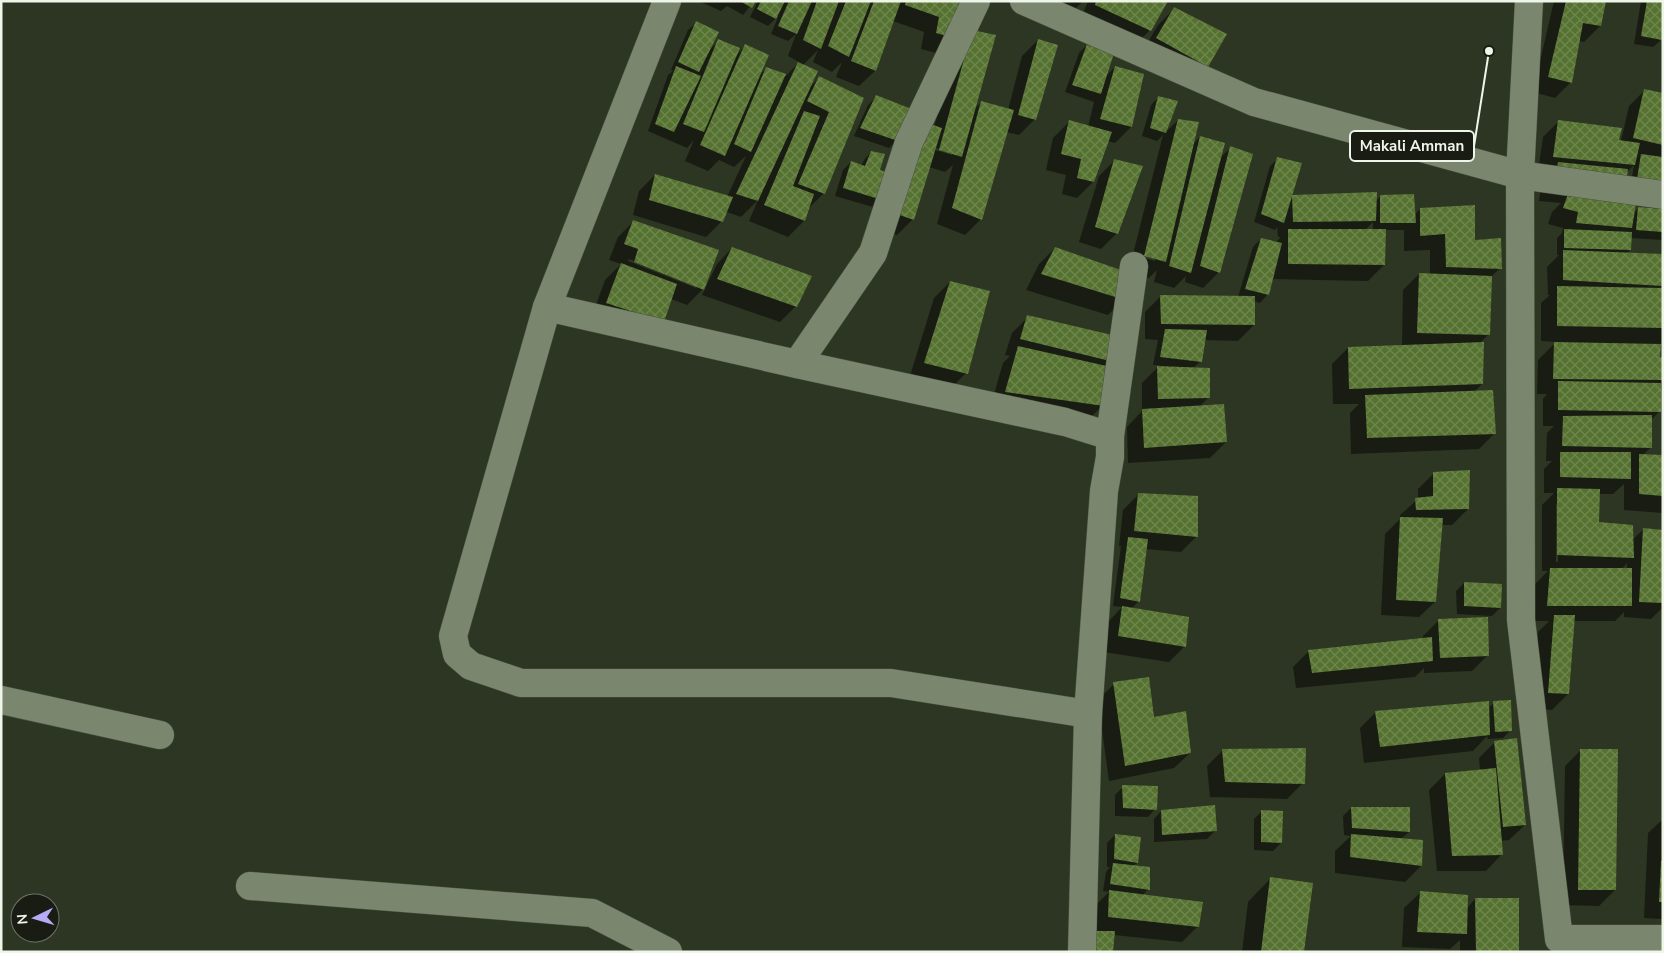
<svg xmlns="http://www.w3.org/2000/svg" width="1664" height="953" viewBox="0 0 1664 953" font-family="'Nunito Sans',sans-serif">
	<defs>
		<pattern id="building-cross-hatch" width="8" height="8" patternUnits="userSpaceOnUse" patternTransform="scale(1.25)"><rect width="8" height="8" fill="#567231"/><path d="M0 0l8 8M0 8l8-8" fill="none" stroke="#6f874f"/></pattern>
	</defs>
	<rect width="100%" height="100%" fill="#2d3622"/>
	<g fill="#0007" fill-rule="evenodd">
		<path d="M754 1 743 15 727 6 721 11 701 2Z"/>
		<path d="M758 1H963L952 37 936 53 921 49 924 32 893 21 875 71 859 86 836 77 842 62 832 72 813 62 818 50 803 65 809 88 819 78 862 99 824 193 808 209 804 221 788 237 749 221 758 200 741 217 727 212 722 221 706 237 633 215 639 191 655 175 727 197 746 156 734 167 719 160 708 171 685 161 694 140 687 148 648 131 668 75 673 71 671 70 688 30 696 23 708 51 719 41 736 56 745 46 758 76 766 69 786 76 799 62 788 56 796 34 788 41 771 34 779 15 768 26 750 17Z"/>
		<path d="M1037 1H1083L1069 15Z"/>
		<path d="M1088 1H1167L1150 30 1134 46 1080 21Z"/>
		<path d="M1554 1H1605L1600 26 1584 42 1579 41 1571 82 1555 98 1533 92Z"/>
		<path d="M1641 1H1663L1661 40 1653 47 1634 44Z"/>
		<path d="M1174 9 1207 66 1191 82 1141 54 1158 25Z"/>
		<path d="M973 32 974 110 981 102 1008 110 1022 56 1038 40 1035 119 1019 135 1006 132 981 219 965 235 937 224 953 165 945 172 929 167 913 219 897 235 876 228 934 127 957 48ZM933 147 952 153V155L932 149Z"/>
		<path d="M1087 45 1105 77 1115 67 1142 75 1131 127 1115 143 1107 141 1093 182 1077 198 1062 194 1066 175 1046 170 1053 138 1069 122 1088 127 1094 102 1065 92 1079 53Z"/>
		<path d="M1644 91 1663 94V202L1628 200 1634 165 1627 172 1624 192 1633 214 1639 208 1663 210V240L1631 238 1630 250 1626 254 1663 285 1659 289H1663V344H1660L1659 358H1663V389L1659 392V412L1651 420V447L1643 455 1663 456V513L1624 510V484L1613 494H1599L1598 524 1632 540 1644 529 1663 531V607L1651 619 1624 617V612L1615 621H1574L1568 694 1552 710 1533 708 1538 632 1549 621H1532L1534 585 1548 571H1542V505L1554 493H1544V469L1552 461H1546L1547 433 1554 426H1543V399L1547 394H1537L1538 360 1556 342 1541 341V303L1550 295H1548L1547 267 1559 255H1557V238L1562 233 1563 228 1548 224 1552 212 1561 203 1539 201 1542 179 1538 172 1543 137 1559 121 1621 141 1629 106ZM1556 504H1559L1558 562H1556ZM1627 563V569H1622Z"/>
		<path d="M876 97 897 140 889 148 854 136 868 105Z"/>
		<path d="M1159 97 1176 102 1164 134 1178 120 1192 145 1200 137 1220 158 1230 148 1219 272 1203 288 1185 282 1186 276 1174 288 1154 282 1157 270 1149 278 1134 274 1124 299 1108 315 1026 290 1039 264 1055 248 1128 274 1163 135 1157 141 1142 136 1151 105ZM1138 254 1155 258V261L1137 256Z"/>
		<path d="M871 152 879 171 881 200 873 207 835 196 843 170 851 162 861 166 864 160Z"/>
		<path d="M1278 159 1289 200 1293 196 1375 202 1381 196 1414 215 1420 209 1473 241 1500 268 1490 278 1488 335 1479 344 1482 384 1474 392 1495 433 1479 449 1351 454 1350 413 1359 404H1333L1332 364 1348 348 1402 346 1403 290 1419 274H1430V250L1404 251V230H1385L1384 265 1368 281 1272 279 1267 295 1260 303 1254 301V325L1238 341 1204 340 1201 361 1193 368 1209 397 1199 407 1226 442 1210 458 1128 463 1127 427 1142 411V383L1160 365H1153L1158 340 1145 339V312L1161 296 1238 297 1253 247 1261 239 1276 242 1281 237H1278L1277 227 1275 230 1254 222 1270 166ZM1373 222V230H1365Z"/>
		<path d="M1115 160 1117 233 1101 249 1079 242 1099 176Z"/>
		<path d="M634 221 704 288 687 305 671 299 663 322 591 319 605 280 621 264 609 260 618 237ZM629 259 696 286V288L628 261Z"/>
		<path d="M732 248 796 306 780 322 702 295 717 264Z"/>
		<path d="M950 282 966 373 950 389 909 379 934 298Z"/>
		<path d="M1028 317 1123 339 1102 406 1086 422 990 408 1003 363 1010 356 1005 355 1012 333Z"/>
		<path d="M1434 473 1468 509 1452 525H1441L1435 602 1419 617 1381 615 1385 534 1400 519V515L1418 499V489Z"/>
		<path d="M1139 494 1197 536 1181 552 1145 549 1139 601 1132 608 1185 646 1169 662 1103 652 1107 623 1122 607 1113 606 1121 546H1119L1123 510Z"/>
		<path d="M1464 583 1500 608 1492 616 1457 614 1456 591Z"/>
		<path d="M1439 620 1488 655 1472 671 1424 673V668L1415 677 1296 688 1293 667 1309 651 1423 639V636Z"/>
		<path d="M1114 684 1190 753 1174 768 1109 781 1098 700Z"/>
		<path d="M1494 703 1511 730 1503 738 1488 739 1487 736 1473 751 1364 763 1360 728 1376 712 1488 708Z"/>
		<path d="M1495 742 1525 825 1509 840 1500 841 1501 855 1486 871H1437L1429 790 1445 774 1480 771 1479 758Z"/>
		<path d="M1223 750 1303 783 1287 799 1210 797 1207 766Z"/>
		<path d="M1581 750 1615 890 1599 906 1563 905 1565 766Z"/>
		<path d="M1123 787 1155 809 1148 817 1115 816V795Z"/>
		<path d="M1351 808 1409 832 1401 839 1421 841V866L1405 882 1335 873V851L1351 836 1344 835 1343 816Z"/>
		<path d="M1161 811 1215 831 1207 839 1154 842V819Z"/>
		<path d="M1262 811 1281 843 1273 851 1254 850V819Z"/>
		<path d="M1663 819V919L1644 918 1648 833Z"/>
		<path d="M1115 835 1137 863 1133 866 1148 889 1142 896 1198 926 1182 942 1114 935 1094 952V907L1109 892 1103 891 1106 872 1110 867H1107V843Z"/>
		<path d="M1270 879 1303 952H1242L1248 902Z"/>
		<path d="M1420 893 1467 908 1475 899 1518 952H1460V940L1450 949 1402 947 1404 908Z"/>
	</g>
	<g fill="url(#building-cross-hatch)">
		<path d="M740 1H756L752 8Z"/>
		<path d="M761 1H785L776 19 757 9Z"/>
		<path d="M789 1H812L797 34 778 26Z"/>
		<path d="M817 1H839L821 49 803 40Z"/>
		<path d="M846 1H871L849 57 828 46Z"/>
		<path d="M874 1H901L876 71 851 61Z"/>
		<path d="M906 1H964L953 38 936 33 939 17 905 5Z"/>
		<path d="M1096 1H1168L1151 31 1095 5Z"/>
		<path d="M1566 1H1606L1601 26 1583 23 1572 83 1548 77Z"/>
		<path d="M1647 1H1663L1662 40 1641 36Z"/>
		<path d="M1174 7 1227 34 1208 67 1156 38Z"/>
		<path d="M696 21 719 32 699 72 678 62Z"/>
		<path d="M972 30 996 35 962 157 939 150Z"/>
		<path d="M718 39 740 48 704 132 683 124Z"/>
		<path d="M1038 39 1058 45 1036 120 1018 115Z"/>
		<path d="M745 44 769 55 725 156 700 145Z"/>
		<path d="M1087 44 1114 53 1101 94 1072 85Z"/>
		<path d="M798 62 818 71 758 201 736 194Z"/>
		<path d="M676 66 701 76 674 132 655 124Z"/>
		<path d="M1115 66 1144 74 1132 127 1100 119Z"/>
		<path d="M766 67 786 74 751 152 734 144Z"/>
		<path d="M819 76 864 98 825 194 798 184 829 112 807 101Z"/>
		<path d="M1644 89 1663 93V145L1633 138Z"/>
		<path d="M876 95 914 110 898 141 860 128Z"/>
		<path d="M1158 96 1178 101 1166 133 1150 128Z"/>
		<path d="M981 101 1014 110 982 220 952 208Z"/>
		<path d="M804 111 820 116 793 186 814 194 805 221 764 205Z"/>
		<path d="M1178 119 1199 122 1166 262 1144 256Z"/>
		<path d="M1069 120 1112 132 1094 182 1077 178 1081 159 1061 154Z"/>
		<path d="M1558 120 1622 128 1619 140 1640 143 1635 165 1553 157Z"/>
		<path d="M927 123 942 128 914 220 891 212Z"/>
		<path d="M1200 136 1225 143 1191 273 1169 266Z"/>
		<path d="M1230 146 1253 154 1220 273 1200 266Z"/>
		<path d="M871 151 885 154 880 170 893 174 882 200 843 188 851 161 865 166Z"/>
		<path d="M1641 154 1663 157V196L1635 192Z"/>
		<path d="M1277 157 1302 163 1284 223 1261 214Z"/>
		<path d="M1114 159 1143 166 1118 234 1095 227Z"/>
		<path d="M1558 162 1628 169 1625 192 1554 185Z"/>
		<path d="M655 174 733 197 723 222 649 200Z"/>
		<path d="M1377 192 1376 221 1293 222 1292 195Z"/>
		<path d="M1414 194 1416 223H1380V195Z"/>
		<path d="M1568 194 1636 204 1632 228 1576 223 1578 212 1563 208Z"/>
		<path d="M1475 205V240L1501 238 1502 269 1446 267 1445 234 1420 236V208Z"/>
		<path d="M1638 207 1663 209V232L1636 230Z"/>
		<path d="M633 220 719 250 704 290 634 262 638 249 624 244Z"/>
		<path d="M1288 229H1386L1385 265 1288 264Z"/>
		<path d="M1564 229 1632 232 1631 250 1564 248Z"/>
		<path d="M1261 238 1282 243 1269 295 1245 289Z"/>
		<path d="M732 247 812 276 797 307 717 279Z"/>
		<path d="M1055 247 1135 275 1125 300 1041 274Z"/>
		<path d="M1563 250 1663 254V286L1563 280Z"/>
		<path d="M621 263 677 284 664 322 606 303Z"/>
		<path d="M1419 273 1492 276 1490 335 1417 333Z"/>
		<path d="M950 281 990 291 968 374 924 363Z"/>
		<path d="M1557 286 1663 288V328L1557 326Z"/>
		<path d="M1160 295 1255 296V325L1161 324Z"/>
		<path d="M1027 315 1125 338 1114 362 1020 339Z"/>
		<path d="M1165 329 1207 330 1202 362 1160 357Z"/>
		<path d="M1484 342 1483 384 1349 389 1348 347Z"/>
		<path d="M1554 342 1661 344 1660 357H1663V380L1553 379Z"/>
		<path d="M1018 346 1111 367 1104 406 1005 392Z"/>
		<path d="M1157 366 1210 368V398L1158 399Z"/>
		<path d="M1558 381 1661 383V412L1558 410Z"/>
		<path d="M1493 390 1496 434 1367 438 1365 395Z"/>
		<path d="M1224 404 1227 442 1144 448 1142 409Z"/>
		<path d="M1652 415V448L1562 446 1563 416Z"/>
		<path d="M1560 452H1631V479L1560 477Z"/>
		<path d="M1639 454 1663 455V496L1639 494Z"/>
		<path d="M1470 470 1469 509 1416 510 1415 498 1433 496V472Z"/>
		<path d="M1557 488 1600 489 1599 522 1633 525 1634 558 1557 555Z"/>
		<path d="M1138 493 1198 496V537L1134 531Z"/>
		<path d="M1400 517 1443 518 1436 602 1396 600Z"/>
		<path d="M1643 528 1663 530V603L1639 602Z"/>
		<path d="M1128 537 1148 539 1140 602 1120 598Z"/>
		<path d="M1550 568H1632V606H1547Z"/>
		<path d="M1464 582 1502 584 1501 608 1464 606Z"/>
		<path d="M1122 606 1189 617 1186 647 1118 636Z"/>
		<path d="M1554 615H1575L1569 694 1548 693Z"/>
		<path d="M1488 617 1489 656 1440 658 1438 619Z"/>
		<path d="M1432 637 1433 661 1312 673 1308 650Z"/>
		<path d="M1149 677 1154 717 1186 711 1191 753 1125 766 1113 682Z"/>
		<path d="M1511 700 1512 731 1495 732 1493 701Z"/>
		<path d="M1489 701 1490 735 1380 747 1375 711Z"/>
		<path d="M1517 738 1526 825 1503 827 1494 741Z"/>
		<path d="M1306 748 1305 784 1225 782 1222 749Z"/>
		<path d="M1580 749H1618L1616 890H1578Z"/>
		<path d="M1496 768 1503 855 1452 856 1445 773Z"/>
		<path d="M1122 785 1158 786 1157 810 1123 808Z"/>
		<path d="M1215 805 1217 831 1162 835 1161 810Z"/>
		<path d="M1351 807H1410V832L1352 828Z"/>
		<path d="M1261 810 1283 811 1282 843 1261 842Z"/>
		<path d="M1115 834 1141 837 1138 863 1114 859Z"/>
		<path d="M1351 834 1423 840 1422 866 1350 857Z"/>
		<path d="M1661 861H1663V902H1659Z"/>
		<path d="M1113 863 1150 867V890L1110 884Z"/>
		<path d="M1270 877 1313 883 1304 952H1261Z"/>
		<path d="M1109 890 1203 902 1199 927 1108 917Z"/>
		<path d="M1420 891 1468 895 1467 934 1417 932Z"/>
		<path d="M1475 898H1519V952H1476Z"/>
		<path d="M1094 931H1115L1113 952H1093Z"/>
	</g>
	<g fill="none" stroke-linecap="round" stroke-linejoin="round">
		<g stroke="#495240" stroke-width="29">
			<g id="minor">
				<path d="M667 1 547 307 453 636 457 654 471 666 521 683H891L1088 714"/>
				<path d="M1024 1 1254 102 1520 175 1663 195"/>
				<path d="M1529 1 1520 175 1521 620 1559 939H1663"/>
				<path d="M547 307 797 364 1065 422 1110 436V457L1104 491 1088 714 1082 952"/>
				<path d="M797 364 873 253 909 142 976 1"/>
				<path d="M1110 436 1134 266"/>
				<path d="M1 700 160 735"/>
				<path d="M250 886 592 913 668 952"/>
			</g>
		</g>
		<use href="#minor" stroke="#7b866f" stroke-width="28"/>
	</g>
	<path fill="none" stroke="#eff5e9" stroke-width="2" d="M1489 51L1474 146"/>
	<circle fill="#eff5e9" stroke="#181c13" stroke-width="2" cx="1489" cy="51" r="5"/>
	<rect fill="#181c13" stroke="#eff5e9" stroke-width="2" x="1350" y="131" width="124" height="30" rx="5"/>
	<g font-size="15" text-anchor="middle" font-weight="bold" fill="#eff5e9">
		<text x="1412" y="151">Makali Amman</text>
	</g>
	<rect width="1664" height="953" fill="none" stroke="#eff5e9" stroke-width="5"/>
	<g transform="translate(35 918) rotate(265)"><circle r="24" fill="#181c13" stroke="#6e7369"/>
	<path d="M0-4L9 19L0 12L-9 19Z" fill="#b5acf8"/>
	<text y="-8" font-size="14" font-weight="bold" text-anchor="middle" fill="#eff5e9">N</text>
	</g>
</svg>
